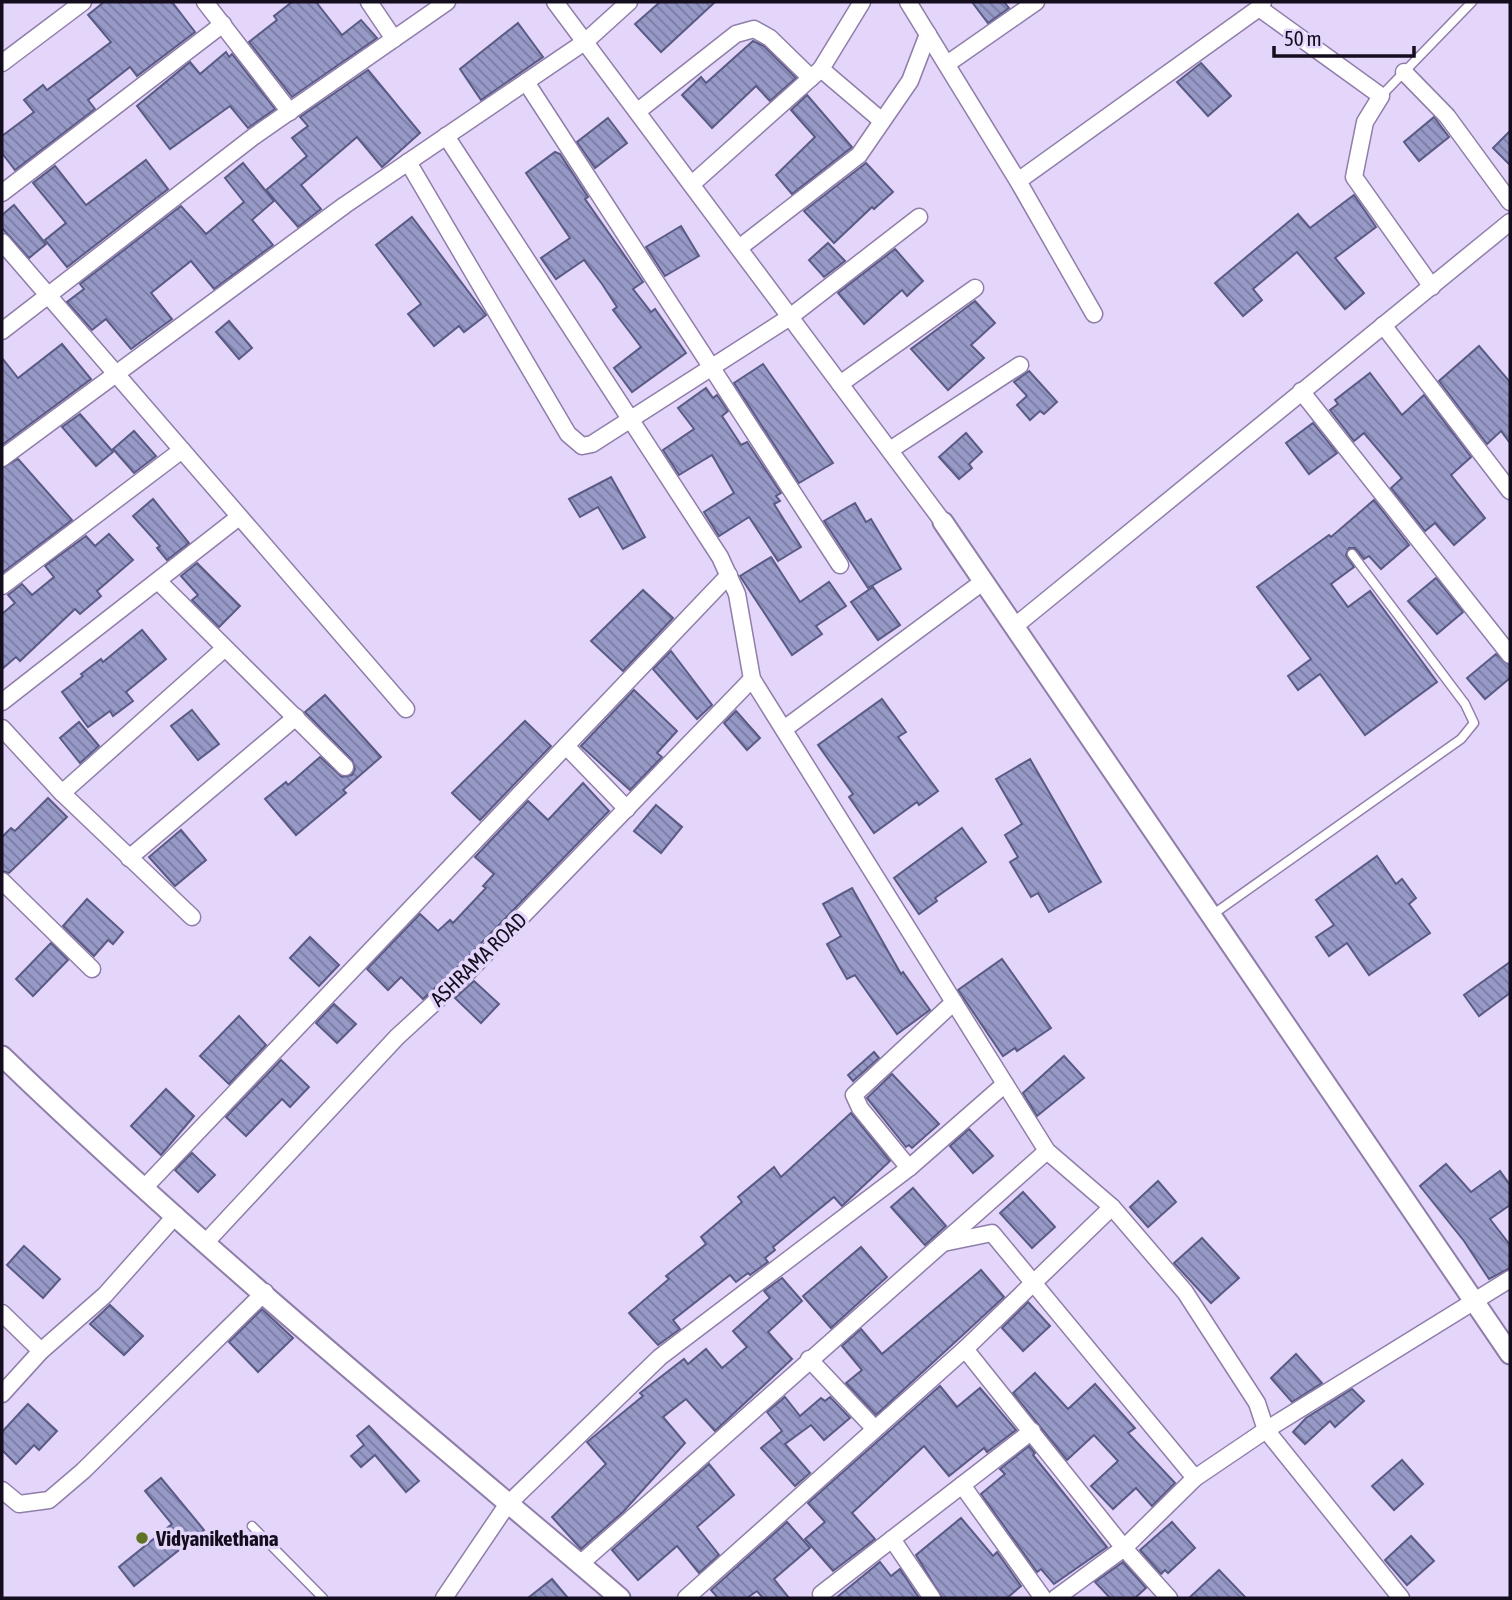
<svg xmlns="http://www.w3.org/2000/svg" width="1512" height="1600" viewBox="0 0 1512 1600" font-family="'Asap Condensed',sans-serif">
	<defs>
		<pattern id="building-back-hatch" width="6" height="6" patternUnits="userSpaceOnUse" patternTransform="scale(1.75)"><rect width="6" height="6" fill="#9799c7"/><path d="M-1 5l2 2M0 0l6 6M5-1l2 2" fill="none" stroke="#7a7ba1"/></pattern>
	</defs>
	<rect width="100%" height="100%" fill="#e4d5fb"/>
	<g fill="url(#building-back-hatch)" stroke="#5a5b85" stroke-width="2">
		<path d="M104 2H172L195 32 137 76 130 67 88 100 95 109 15 170 2 153V136L34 112 24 100 43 85 47 90 111 42 88 15Z"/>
		<path d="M292 2H316L342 35 361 20 377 38 292 97 249 42 277 20 274 16Z"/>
		<path d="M660 2H715L661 52 635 24Z"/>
		<path d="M972 2H1004L1009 8 988 23Z"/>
		<path d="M518 23 543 57 481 100 460 69Z"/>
		<path d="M753 41 764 46 796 78 770 101 756 86 712 128 682 95 701 77 706 83Z"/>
		<path d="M226 52 229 57 232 54 275 109 248 128 230 106 170 149 137 106 190 62 200 74Z"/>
		<path d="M1201 63 1231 96 1208 116 1177 82Z"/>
		<path d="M368 70 420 133 382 167 357 137 301 185 321 209 298 227 266 190 307 156 292 138 308 126 300 117Z"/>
		<path d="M807 95 852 147 792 194 776 175 815 137 791 110Z"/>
		<path d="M1434 117 1449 137 1419 161 1404 142Z"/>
		<path d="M608 118 627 143 595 168 577 142Z"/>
		<path d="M1510 131V165L1493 148Z"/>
		<path d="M555 152 560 154 588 197 585 199 643 282 633 289 651 312 655 309 686 353 632 392 614 368 641 347 613 310 617 307 602 284 584 260 556 279 541 258 570 238 526 173Z"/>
		<path d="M146 160 168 189 67 267 45 240 66 223 33 183 55 166 86 205Z"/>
		<path d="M243 163 274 201 252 220 273 245 214 289 191 261 151 293 172 319 131 349 106 319 92 330 67 302 84 289 80 284 181 206 206 234 244 202 225 178Z"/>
		<path d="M866 163 893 192 874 209 872 207 834 243 804 211Z"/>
		<path d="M1354 195 1376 227 1335 258 1364 293 1345 309 1297 252 1253 289 1262 300 1243 316 1215 283 1298 214 1310 228Z"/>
		<path d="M14 205 46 244 29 258 2 228V215Z"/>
		<path d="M412 217 486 315 464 332 459 326 434 346 408 314 421 304 376 245Z"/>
		<path d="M681 226 699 256 665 276 646 247Z"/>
		<path d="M828 243 845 261 824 277 809 260Z"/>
		<path d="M895 249 923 281 907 296 902 290 864 324 838 293Z"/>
		<path d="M975 301 995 323 971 345 984 358 948 390 911 349Z"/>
		<path d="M229 321 252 348 239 359 216 332Z"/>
		<path d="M62 344 91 379 2 445V358L18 378Z"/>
		<path d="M1479 346 1510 382V443L1501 431 1487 444 1439 381Z"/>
		<path d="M763 364 833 463 799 483 734 383Z"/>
		<path d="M1029 371 1057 402 1044 414 1040 411 1030 420 1017 405 1027 396 1014 382Z"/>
		<path d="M1370 373 1402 415 1424 395 1471 457 1451 475 1485 518 1454 545 1435 523 1425 531 1391 488 1402 478 1364 433 1354 441 1330 410 1338 404 1335 400Z"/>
		<path d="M706 388 713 398 717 395 728 411 722 416 741 445 747 442 781 493 776 496 780 501 774 504 801 547 778 561 749 517 719 536 704 512 734 493 712 455 679 475 663 450 694 429 678 408Z"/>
		<path d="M80 414 113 452 96 466 62 427Z"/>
		<path d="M1313 423 1337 453 1309 474 1286 443Z"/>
		<path d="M134 431 156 456 134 473 113 449Z"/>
		<path d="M966 433 982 452 969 464 972 468 959 479 939 457Z"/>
		<path d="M18 459 72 520 2 573V468Z"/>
		<path d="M611 477 645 537 623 549 598 507 580 517 569 499Z"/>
		<path d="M153 499 189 543 167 560 157 548 160 546 133 516Z"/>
		<path d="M1374 500 1409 545 1381 569 1369 556 1364 559 1355 548H1349L1346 555 1354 567 1331 584 1348 607 1370 591 1437 682 1365 735 1320 674 1298 690 1288 676 1311 659 1257 587 1329 535 1331 537Z"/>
		<path d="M855 503 866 522 871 519 901 569 868 588 824 521Z"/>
		<path d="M109 534 133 560 97 591 101 596 80 614 75 609 20 661 16 657 2 669V614L15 603 8 595 22 584 32 595 54 577 45 566 86 536 95 546Z"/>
		<path d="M771 557 800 602 829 582 846 606 816 626 822 634 792 655 740 576Z"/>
		<path d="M197 563 240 606 219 627 192 600 198 595 181 576Z"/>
		<path d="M1436 578 1463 612 1437 634 1408 601Z"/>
		<path d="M873 587 900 625 878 640 851 602Z"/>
		<path d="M643 590 673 618 623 671 591 641Z"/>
		<path d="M142 630 166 659 126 692 133 701 113 716 110 711 88 727 62 692 83 676 81 674 101 659 103 662Z"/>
		<path d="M671 651 712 705 697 719 653 669Z"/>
		<path d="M1496 654 1510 665V678L1485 699 1467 678Z"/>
		<path d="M634 690 677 731 657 753 662 757 630 790 581 746Z"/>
		<path d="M325 695 381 757 343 790 346 793 296 835 265 799 286 782 288 785 320 757 342 777 352 775 355 769 352 760 305 712Z"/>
		<path d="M882 699 906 732 898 737 938 791 919 805 917 802 874 833 849 797 853 794 818 745Z"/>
		<path d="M192 710 219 744 198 760 171 726Z"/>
		<path d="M736 711 760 738 747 750 724 723Z"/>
		<path d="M525 721 551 746 480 820 452 793Z"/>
		<path d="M79 722 99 746 80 763 60 738Z"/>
		<path d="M1030 759 1101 882 1049 912 1038 893 1031 897 1010 862 1018 857 1005 835 1022 824 996 779Z"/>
		<path d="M583 783 609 811 463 962 423 999 401 977 388 990 367 969 420 914 438 931 450 920 453 923 486 888 483 886 494 874 475 857 528 801 548 820Z"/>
		<path d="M48 798 67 817 9 873 2 871V837L11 828 15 831Z"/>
		<path d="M656 805 682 827 661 853 634 831Z"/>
		<path d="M962 828 986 862 935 898 937 901 919 914 894 878Z"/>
		<path d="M181 830 206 860 175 886 149 857Z"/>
		<path d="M1377 856 1396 884 1402 879 1416 898 1409 904 1430 933 1369 975 1347 943 1329 956 1316 937 1334 925 1316 900Z"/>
		<path d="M852 888 901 974 903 972 930 1010 897 1034 855 975 847 979 827 944 841 936 823 904Z"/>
		<path d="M87 899 123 932 113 944 108 940 94 956 63 926Z"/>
		<path d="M310 937 339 965 319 986 290 958Z"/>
		<path d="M51 943 68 960 33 996 16 979Z"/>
		<path d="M1002 959 1051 1028 1017 1051 1015 1048 1003 1056 958 990Z"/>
		<path d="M1510 962V993L1479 1016 1464 995Z"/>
		<path d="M474 981 499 1004 481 1023 455 998Z"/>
		<path d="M334 1004 356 1024 337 1043 316 1023Z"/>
		<path d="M239 1016 266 1045 229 1084 200 1056Z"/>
		<path d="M874 1052 879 1058 853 1081 848 1075Z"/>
		<path d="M1064 1056 1084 1078 1037 1116 1023 1093Z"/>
		<path d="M281 1060 309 1087 290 1107 282 1099 246 1136 226 1117Z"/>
		<path d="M892 1074 939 1124 912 1148 909 1145 906 1147 867 1098Z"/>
		<path d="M166 1089 194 1116 161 1155 131 1126Z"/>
		<path d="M851 1113 890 1161 842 1206 834 1197 773 1247 775 1250 765 1258 768 1262 750 1275 748 1273 736 1282 730 1275 673 1320 680 1329 658 1345 629 1313 669 1279 666 1276 706 1244 701 1237 742 1202 738 1197 774 1167 781 1177Z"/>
		<path d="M969 1129 993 1156 973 1173 950 1146Z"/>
		<path d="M192 1153 215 1175 198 1192 175 1170Z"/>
		<path d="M1446 1164 1471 1192 1500 1171 1510 1185V1205L1490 1219 1510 1245V1268L1489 1279 1464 1241 1420 1186Z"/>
		<path d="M1158 1181 1176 1202 1148 1227 1130 1207Z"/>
		<path d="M913 1188 946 1226 925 1245 891 1207Z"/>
		<path d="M1023 1192 1055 1227 1032 1248 1000 1213Z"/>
		<path d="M1202 1238 1239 1278 1211 1303 1174 1263Z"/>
		<path d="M24 1246 60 1279 43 1298 7 1265Z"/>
		<path d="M861 1247 887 1277 831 1328 803 1296Z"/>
		<path d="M981 1270 1004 1297 876 1415 846 1383 862 1370 842 1346 861 1329 882 1354Z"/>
		<path d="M782 1278 802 1301 768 1332 792 1359 715 1431 686 1399 663 1417 685 1443 623 1512 581 1549 552 1517 606 1464 587 1442 643 1396 640 1393 684 1359 688 1364 706 1349 722 1368 747 1347 733 1331 770 1298 764 1291Z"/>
		<path d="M1028 1302 1050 1326 1023 1351 1002 1328Z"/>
		<path d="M110 1305 143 1336 124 1355 90 1324Z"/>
		<path d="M262 1309 293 1338 258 1372 229 1342Z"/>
		<path d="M1296 1354 1322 1383 1292 1402 1271 1378Z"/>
		<path d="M1035 1373 1068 1409 1095 1384 1135 1428 1128 1433 1175 1483 1152 1506 1136 1488 1113 1509 1091 1486 1118 1461 1094 1435 1067 1460 1013 1393Z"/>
		<path d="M940 1386 957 1407 980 1388 1016 1430 987 1452 984 1448 949 1476 924 1446 852 1513 875 1539 833 1571 805 1539 825 1522 808 1503Z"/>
		<path d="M1352 1389 1364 1401 1335 1427 1330 1421 1305 1444 1293 1432 1306 1418Z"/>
		<path d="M785 1397 800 1416 821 1398 825 1401 830 1397 850 1418 824 1440 811 1425 785 1444 810 1473 795 1486 761 1448 782 1431 767 1412Z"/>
		<path d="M28 1404 57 1431 39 1450 34 1445 16 1464 2 1450V1432Z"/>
		<path d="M369 1426 419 1481 406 1492 375 1455 361 1467 351 1456 364 1445 357 1436Z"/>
		<path d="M1029 1446 1035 1453 1033 1455 1107 1547 1054 1584 1041 1569 1037 1572 981 1494 1005 1474 1000 1469Z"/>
		<path d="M1402 1460 1423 1484 1394 1510 1372 1486Z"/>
		<path d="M709 1464 734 1495 697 1527 719 1555 699 1573 677 1546 638 1580 612 1550Z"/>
		<path d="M161 1478 204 1530 134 1586 119 1567 172 1524 145 1491Z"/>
		<path d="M961 1518 993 1556 997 1552 1021 1586 1007 1598H942L916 1555Z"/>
		<path d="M787 1522 810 1548 774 1579 789 1598H763L757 1591 747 1598H718L711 1590Z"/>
		<path d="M1172 1522 1195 1548 1168 1573 1165 1570 1161 1574 1140 1550Z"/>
		<path d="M1411 1536 1434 1561 1407 1585 1385 1560Z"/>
		<path d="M880 1562 891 1576 900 1569 919 1598H836Z"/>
		<path d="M1123 1562 1146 1588 1135 1598H1110L1095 1582Z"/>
		<path d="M1219 1570 1246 1598H1189Z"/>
		<path d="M552 1579 568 1598H528Z"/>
	</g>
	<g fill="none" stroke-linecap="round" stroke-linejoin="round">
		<g stroke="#907eaa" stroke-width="11">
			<g id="service">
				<path d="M1381 96 1472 2"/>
				<path d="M1212 915 1461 739 1474 723 1465 704 1352 554"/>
				<path d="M252 1526 323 1598"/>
			</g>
		</g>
		<g stroke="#907eaa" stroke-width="19">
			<g id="minor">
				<path d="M205 2 290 112"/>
				<path d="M369 2 394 39"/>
				<path d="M555 2 943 522"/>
				<path d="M908 2 1018 181 1094 314"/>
				<path d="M1259 8 1381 96 1365 122 1354 177 1432 287"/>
				<path d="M2 63 83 2"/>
				<path d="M947 64 1036 2"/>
				<path d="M821 69 882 121"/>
				<path d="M1404 72 1447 116 1510 202"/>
				<path d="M526 82 840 565"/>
				<path d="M638 111 736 34 754 29 770 38 811 78"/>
				<path d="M446 136 720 557 737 594 752 679 1047 1151 1112 1207 1185 1292 1257 1403 1266 1430 1401 1598"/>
				<path d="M408 162 568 434 582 446 592 444 790 317 919 217"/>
				<path d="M1018 181 1259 8 1263 2"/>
				<path d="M692 184 821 69 862 2"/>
				<path d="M2 193 223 24"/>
				<path d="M2 242 406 709"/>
				<path d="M739 248 859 155 910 81 928 34"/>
				<path d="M1383 325 1510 491"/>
				<path d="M2 331 253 137 447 2"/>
				<path d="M840 384 975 288"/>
				<path d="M1301 391 1510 655"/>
				<path d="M890 450 1020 365"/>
				<path d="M2 458 345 205 586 41 629 2"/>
				<path d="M158 581 345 767"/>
				<path d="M2 586 182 450"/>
				<path d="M1015 626 1510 222"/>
				<path d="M2 702 239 517"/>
				<path d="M2 728 62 793 192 917"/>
				<path d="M784 729 984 581"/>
				<path d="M566 746 627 809"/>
				<path d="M62 793 225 648"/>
				<path d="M129 858 296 717"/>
				<path d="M2 881 92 969"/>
				<path d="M909 1168 860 1108 854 1095 954 1002"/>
				<path d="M144 1188 729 575"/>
				<path d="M206 1242 397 1037 470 970 752 679"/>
				<path d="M943 1243 992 1233 1195 1478"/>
				<path d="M2 1313 41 1351"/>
				<path d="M965 1349 1124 1548 1169 1598"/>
				<path d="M809 1359 875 1429"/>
				<path d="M2 1394 41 1351 105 1295 176 1215"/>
				<path d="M962 1485 1043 1598"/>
				<path d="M2 1490 19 1504 49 1500 83 1471 265 1292"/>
				<path d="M892 1539 932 1598"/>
				<path d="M580 1564 1047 1151"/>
				<path d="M821 1594 1032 1431"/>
				<path d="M444 1598 507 1505 660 1357 909 1168 1005 1084"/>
				<path d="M686 1598 965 1349 1112 1207"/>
				<path d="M1056 1598 1124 1548 1195 1478 1266 1430 1510 1279"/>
			</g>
		</g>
		<g stroke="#907eaa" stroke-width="23">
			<g id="tertiary">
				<path d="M943 522 1510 1354"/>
				<path d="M2 1056C199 1246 412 1421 620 1598"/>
			</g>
		</g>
		<use href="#service" stroke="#fff" stroke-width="8"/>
		<use href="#minor" stroke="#fff" stroke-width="16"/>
		<use href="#tertiary" stroke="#fff" stroke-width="19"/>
	</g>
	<circle fill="#5e7323" stroke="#e4d5fb" stroke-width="2.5" cx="142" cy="1538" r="7"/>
	<g text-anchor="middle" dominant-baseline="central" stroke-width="7" stroke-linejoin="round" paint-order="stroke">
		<g font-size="21" fill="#140d1d" stroke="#e4d5fb">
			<text transform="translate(478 959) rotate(-44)">ASHRAMA ROAD</text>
		</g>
		<g font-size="21" font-weight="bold" fill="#140d1d" stroke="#e4d5fb" text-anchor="start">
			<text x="156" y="1538">Vidyanikethana</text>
		</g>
	</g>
	<rect width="1512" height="1600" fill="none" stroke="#140d1d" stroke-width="7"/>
	<path d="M1274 46v10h140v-10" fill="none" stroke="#140d1d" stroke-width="3.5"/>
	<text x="1284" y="46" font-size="21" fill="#140d1d" stroke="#e4d5fb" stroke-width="5" paint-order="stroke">50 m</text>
</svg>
